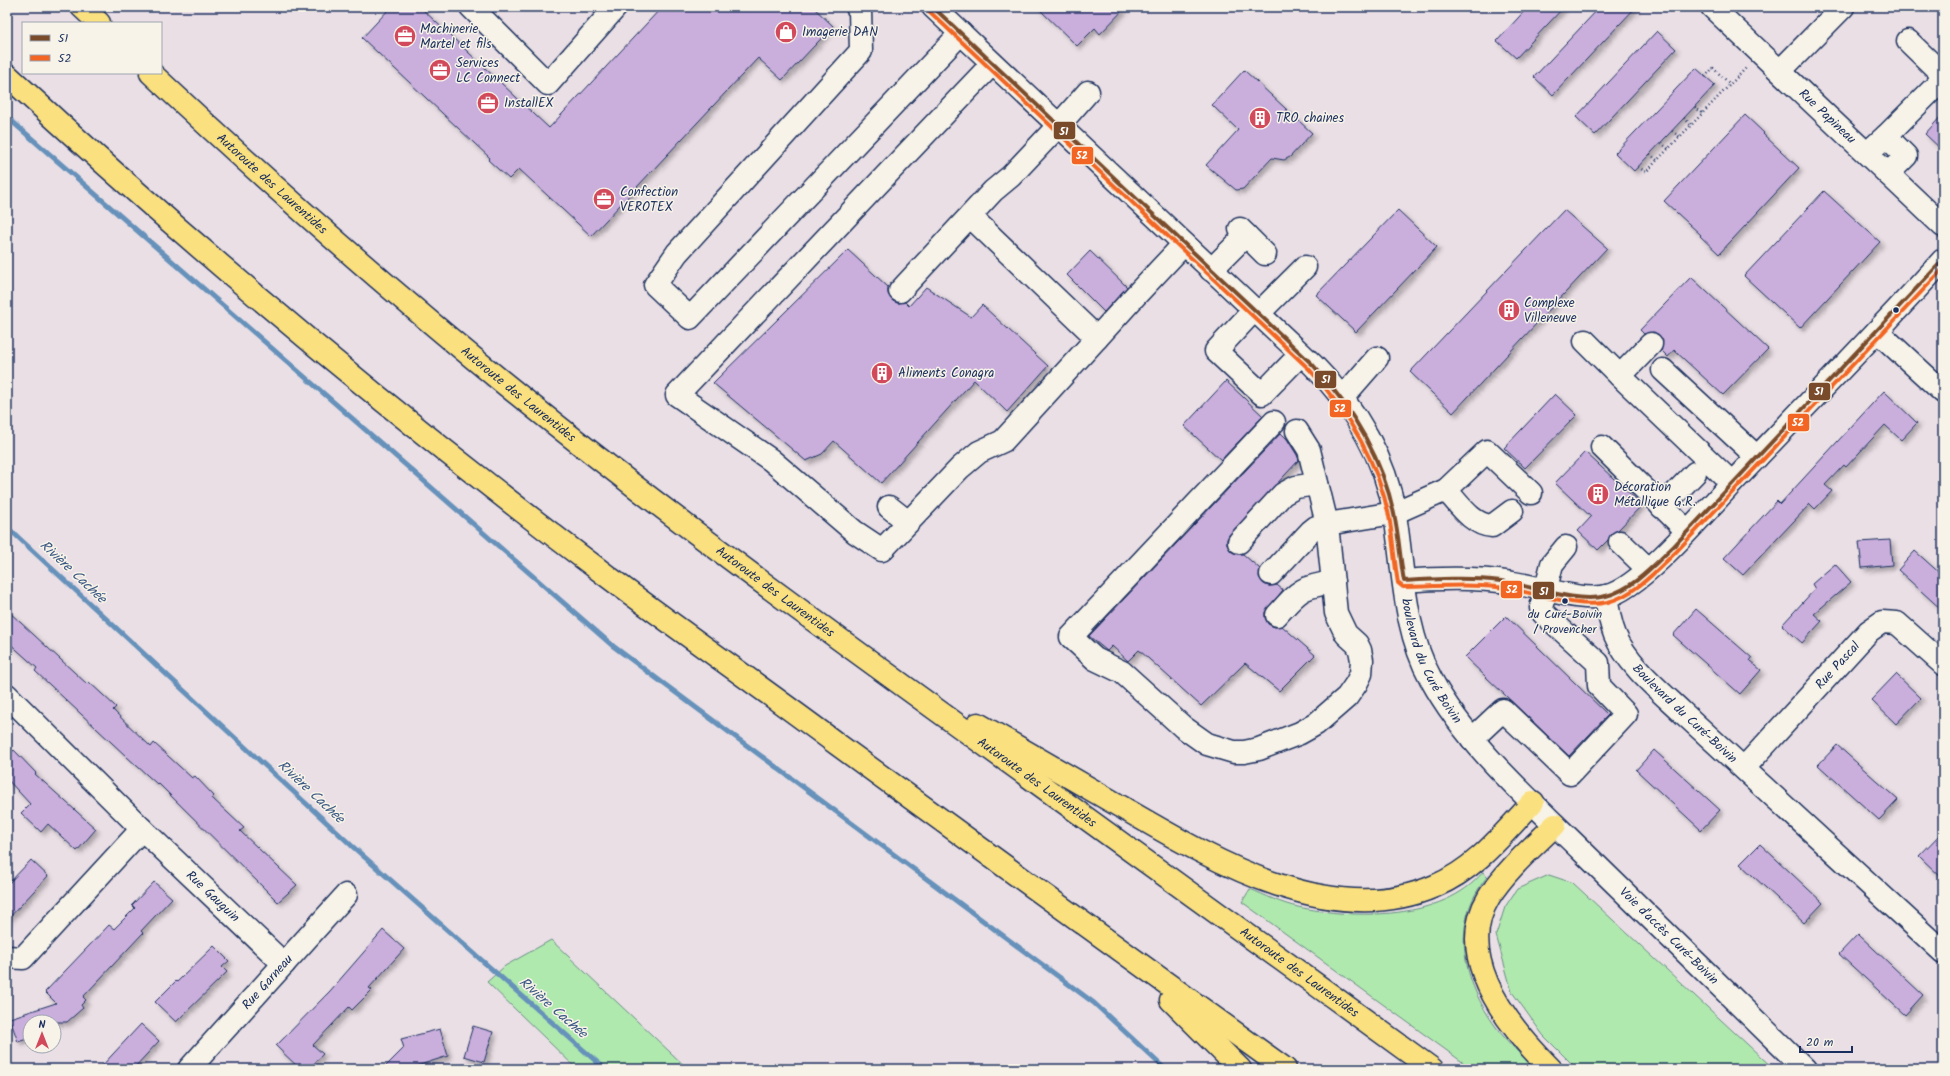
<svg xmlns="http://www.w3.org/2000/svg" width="1950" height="1076" viewBox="0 0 1950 1076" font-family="Kalam,sans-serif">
	<defs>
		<filter id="shadow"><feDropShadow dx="3.5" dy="3.5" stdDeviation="2" flood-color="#0004"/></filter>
	</defs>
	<rect width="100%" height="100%" fill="#eadfe5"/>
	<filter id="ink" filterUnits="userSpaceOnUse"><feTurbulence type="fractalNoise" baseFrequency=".025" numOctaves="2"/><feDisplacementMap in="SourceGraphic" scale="8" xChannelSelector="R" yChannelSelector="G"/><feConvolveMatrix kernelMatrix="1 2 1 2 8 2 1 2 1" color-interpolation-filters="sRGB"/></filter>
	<g filter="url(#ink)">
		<g fill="#b0e9ad" stroke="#668c86">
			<path d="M1483 872 1487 877C1449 923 1463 982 1496 1027 1507 1042 1522 1056 1536 1069H1472L1242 902 1250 889C1265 895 1282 904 1298 907 1355 919 1443 921 1483 872Z"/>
			<path d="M1549 875 1573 883 1774 1069H1577L1543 1035 1512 992 1496 935 1505 907 1517 889Z"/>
			<path d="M551 940 688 1069H577L487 982 505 966Z"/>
		</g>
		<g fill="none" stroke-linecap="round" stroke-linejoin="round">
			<g stroke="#6691ba" stroke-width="5">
				<path d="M7 117 613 646 1094 1003 1165 1069"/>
				<path d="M7 527 351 845 605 1069"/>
			</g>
		</g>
		<g fill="#caafdd" stroke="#1b2f5e" filter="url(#shadow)">
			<path d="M391 7H420L549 128 662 7H813L833 26 782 80 758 58 591 236 519 169 509 179 488 160 490 158 362 38Z"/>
			<path d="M1037 7H1126L1100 34 1095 28 1077 46Z"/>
			<path d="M1528 7H1564L1516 58 1497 41Z"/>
			<path d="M1600 7H1636L1553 95 1534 77Z"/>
			<path d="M1657 31 1676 49 1595 135 1576 117Z"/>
			<path d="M1696 68 1715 85 1634 171 1615 153Z"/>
			<path d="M1244 70 1312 133 1290 157 1284 160 1272 158 1243 189 1236 190 1206 165 1238 130 1212 105Z"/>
			<path d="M1943 114V151L1925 134Z"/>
			<path d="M1745 115 1764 133 1763 134 1799 168 1719 254 1700 236 1701 235 1664 201Z"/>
			<path d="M1824 191 1880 242 1800 328 1744 276Z"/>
			<path d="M1398 210 1437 247 1356 332 1316 295Z"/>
			<path d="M1564 210 1607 248 1453 413 1410 372Z"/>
			<path d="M848 250 888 287V294L892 300 898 303 905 302 909 306 926 287 971 317 982 305 1048 366 1007 412 974 380 881 483 834 441 822 454 806 461 713 383Z"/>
			<path d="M1090 251 1127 287 1104 312 1067 275Z"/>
			<path d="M1691 277 1768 349 1723 395 1674 350 1668 357 1661 350 1663 341 1659 335 1654 332 1644 334 1640 330Z"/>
			<path d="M1226 381 1263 416 1221 460 1184 426Z"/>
			<path d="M1884 391 1917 423 1901 440 1885 425 1846 467 1844 465 1825 485 1832 491 1815 509 1810 504 1743 575 1724 558 1777 501 1780 504Z"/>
			<path d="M1555 394 1577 415 1525 468 1504 448Z"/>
			<path d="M1281 433 1287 439 1297 455 1299 460 1230 534 1227 539V545L1231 551 1237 554H1243L1260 569 1259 577 1263 583 1269 586 1277 585 1283 590 1265 612V618L1268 624 1275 627 1282 626 1315 655 1279 691 1245 663 1201 706 1139 650 1128 661 1112 646 1107 651 1089 636Z"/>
			<path d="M1585 452 1642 505 1618 530 1611 534 1608 540 1598 550 1578 531 1591 517 1555 483Z"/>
			<path d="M1890 540 1892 565 1862 568 1859 542Z"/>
			<path d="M1915 551 1943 576V611L1898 570Z"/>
			<path d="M1835 564 1851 582 1814 614 1822 621 1802 643 1782 625 1815 589 1812 584Z"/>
			<path d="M1696 609 1752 658 1750 661 1761 670 1740 694 1673 635Z"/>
			<path d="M7 610 87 684 89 682 116 707 113 710 151 747 154 743 192 778 195 776 214 796 212 798 244 828 240 831 297 885 278 902 158 783 157 784 127 757 35 671 37 668 7 641Z"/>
			<path d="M1506 616 1608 715 1569 756 1465 657Z"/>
			<path d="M1896 674 1921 698 1896 724 1871 700Z"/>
			<path d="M1837 745 1898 800 1879 820 1818 765Z"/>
			<path d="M14 750 36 773 35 774 96 829 77 851 48 824 41 832 21 813 30 804 7 779V757Z"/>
			<path d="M1654 750 1720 810 1701 830 1636 770Z"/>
			<path d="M1943 831V879L1919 856Z"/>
			<path d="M1760 844 1823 903 1804 923 1740 864Z"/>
			<path d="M31 860 48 876 7 920V885Z"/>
			<path d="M154 882 172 898 141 931 143 933 83 997 86 1000 81 1005 83 1008 67 1022H30V1038L18 1042 11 1022H7V1019L56 1003 45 992 109 925 114 929 135 908 132 905Z"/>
			<path d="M383 930 404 949 369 988 372 990 352 1010 349 1007 313 1045 323 1054 309 1069 305 1064 300 1069 276 1046 330 991Z"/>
			<path d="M1858 934 1923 995 1905 1015 1839 954Z"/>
			<path d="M214 946 229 961 222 967 227 972 176 1022 155 1002 176 981 177 982Z"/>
			<path d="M141 1024 159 1041 133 1069H99Z"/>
			<path d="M473 1026 493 1032 484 1062 464 1056Z"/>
			<path d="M440 1029 448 1056 407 1069H383L404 1048 401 1039Z"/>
		</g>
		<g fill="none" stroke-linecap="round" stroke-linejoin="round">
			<g stroke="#1b2f5e" stroke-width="25">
				<g id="minor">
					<path d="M471 7 548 84 616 7"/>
					<path d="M857 7 860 9 861 51 677 253 655 285 690 318 961 33"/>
					<path id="s1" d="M933 7 1313 365C1354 406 1385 457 1395 515 1404 571 1403 628 1431 679 1466 744 1530 800 1583 852 1657 924 1731 997 1805 1069"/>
					<path id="s2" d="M1712 7 1943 226"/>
					<path d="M1908 41 1943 75"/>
					<path d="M1780 71 1843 7"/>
					<path d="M1886 136 1943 79"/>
					<path d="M1875 146 1886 136 1906 156 1888 174"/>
					<path d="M970 216 1097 338 1003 441 979 452 960 468 882 550 855 532 771 460 677 395 992 64"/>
					<path d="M1240 229 1265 254"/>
					<path d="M1211 270 1246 235"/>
					<path d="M900 291 993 191 1011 176 1059 125 1088 92"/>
					<path d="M1254 310 1216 351 1262 394 1301 354"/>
					<path d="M1258 314 1305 267"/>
					<path d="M1877 331 1943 392"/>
					<path d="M1097 338 1136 295 1184 244"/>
					<path d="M1585 341 1620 376"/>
					<path d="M1651 344 1620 376 1732 483"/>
					<path d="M1663 370 1757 457"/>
					<path d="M1343 397 1377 358"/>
					<path d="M1274 422 1071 637 1095 659 1122 672 1183 727 1207 744 1234 752H1244L1259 749 1300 733 1316 724 1347 697 1356 684 1361 674 1362 660 1360 650 1357 644 1346 634 1336 613 1327 524 1394 513 1446 490"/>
					<path d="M1602 447 1687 531"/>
					<path d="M889 507 908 522"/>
					<path d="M1662 507 1695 473"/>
					<path d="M1512 511 1492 526C1472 525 1459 504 1446 490L1487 451 1531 493"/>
					<path d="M1239 542 1283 494 1296 487 1317 484"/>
					<path d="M1620 542 1648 569"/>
					<path d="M1271 574 1311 531 1316 527 1327 524 1309 450 1297 431"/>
					<path d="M1404 581C1440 578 1477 577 1513 583 1541 587 1581 602 1607 596 1641 588 1705 512 1731 484 1802 410 1874 336 1943 260"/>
					<path id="s3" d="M1606 596C1608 610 1610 623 1615 635 1627 664 1660 691 1682 712L1943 952"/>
					<path d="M1277 615C1299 591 1300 587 1333 582"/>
					<path id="s4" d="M7 695 142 829 284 964"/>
					<path d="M1472 739 1503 710 1570 774 1626 714 1599 686 1598 663 1543 613 1541 608 1552 564 1566 547"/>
					<path id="s5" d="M1744 768 1869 631 1882 622 1897 623 1943 664"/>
					<path d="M7 957 23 958 142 829"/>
					<path id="s6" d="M189 1069 346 895"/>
				</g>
			</g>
			<g stroke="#1b2f5e" stroke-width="25">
				<g id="highway">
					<path d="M82 7 99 23"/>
					<path id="s7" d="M151 73C264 179 380 282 500 380 650 502 807 616 963 729 1119 842 1276 955 1432 1069"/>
					<path d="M7 75C198 252 399 419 607 576 683 633 761 687 837 744 986 853 1135 961 1285 1069"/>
					<path d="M978 724C1024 751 1071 778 1118 805 1208 857 1329 932 1435 886 1476 869 1503 834 1533 802"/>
					<path d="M1171 1000 1240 1069"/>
					<path d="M1551 1069C1510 1028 1452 958 1489 897 1506 870 1533 847 1555 825"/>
				</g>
			</g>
			<g stroke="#1b2f5e" stroke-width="2.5" stroke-dasharray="1 3" stroke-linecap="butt">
				<path d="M1705 77 1713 68 1730 84"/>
				<path d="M1695 107 1702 113"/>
				<path d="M1684 118 1691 125"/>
				<path d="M1672 131 1680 137"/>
				<path d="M1661 143 1669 149"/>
				<path d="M1650 154 1657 160"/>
				<path d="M1638 167 1646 172 1747 67"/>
			</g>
			<use href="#minor" stroke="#f7f3e8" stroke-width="22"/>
			<use href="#highway" stroke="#fbe080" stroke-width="22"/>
			<g stroke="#f7f3e8" stroke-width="7">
				<path id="bus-1" d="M933 7 1313 365C1352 408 1382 457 1394 514 1399 536 1400 559 1404 581 1436 579 1469 577 1501 581 1533 586 1576 604 1606 596 1632 590 1654 565 1672 548L1943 260"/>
			</g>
			<g stroke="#f7f3e8" stroke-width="7">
				<path id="bus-2" d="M929 11 1309 369C1347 411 1377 459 1389 516 1393 538 1394 560 1398 583L1403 587C1434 587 1465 583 1497 587 1531 590 1575 610 1608 602 1635 595 1657 570 1676 552L1943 269"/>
			</g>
			<use href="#bus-1" stroke="#7a4b2a" stroke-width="4"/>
			<use href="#bus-2" stroke="#f26522" stroke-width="4"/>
		</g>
	</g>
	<defs>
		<g id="shop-disc" transform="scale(1.15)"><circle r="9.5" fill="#d1495b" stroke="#f7f3e8"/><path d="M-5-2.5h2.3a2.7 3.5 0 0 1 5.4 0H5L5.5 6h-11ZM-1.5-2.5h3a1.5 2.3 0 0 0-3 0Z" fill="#fff"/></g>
		<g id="office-disc" transform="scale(1.15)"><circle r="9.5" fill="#d1495b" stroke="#f7f3e8"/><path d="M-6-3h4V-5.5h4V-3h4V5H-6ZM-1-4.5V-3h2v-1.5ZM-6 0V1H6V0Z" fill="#fff"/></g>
		<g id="building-disc" transform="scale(1.15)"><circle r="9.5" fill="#d1495b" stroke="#f7f3e8"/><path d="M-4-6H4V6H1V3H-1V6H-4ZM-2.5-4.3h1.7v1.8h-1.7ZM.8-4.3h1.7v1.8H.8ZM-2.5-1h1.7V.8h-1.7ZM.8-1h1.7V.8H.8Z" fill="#fff"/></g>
	</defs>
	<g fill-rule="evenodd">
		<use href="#shop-disc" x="786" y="32"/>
		<use href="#office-disc" x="405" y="36"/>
		<use href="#office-disc" x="440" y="70"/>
		<use href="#office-disc" x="488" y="103"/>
		<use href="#building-disc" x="1260" y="118"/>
		<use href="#office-disc" x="604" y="199"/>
		<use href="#building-disc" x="1509" y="310"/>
		<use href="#building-disc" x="882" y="373"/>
		<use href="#building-disc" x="1598" y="494"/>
	</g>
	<g fill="#1b2f5e" stroke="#f7f3e8" stroke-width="1.5">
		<circle cx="1896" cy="310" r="3.5"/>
		<circle cx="1565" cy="601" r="3.5"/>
	</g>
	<g text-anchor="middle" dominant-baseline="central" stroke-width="3" stroke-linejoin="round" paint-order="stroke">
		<g font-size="12" fill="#1b2f5e" stroke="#f7f3e8">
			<text x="1565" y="614">du Curé-Boivin<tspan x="1565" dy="15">/ Provencher</tspan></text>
		</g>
		<g font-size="13" fill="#1b2f5e" stroke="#f7f3e8" text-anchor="start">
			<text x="420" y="29">Machinerie<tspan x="420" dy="15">Martel et fils</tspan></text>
			<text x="802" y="32">Imagerie DAN</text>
			<text x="456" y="63">Services<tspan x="456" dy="15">LC Connect</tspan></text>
			<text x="504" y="103">InstallEX</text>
			<text x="1276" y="118">TRO chaines</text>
			<text x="620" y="192">Confection<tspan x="620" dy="15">VEROTEX</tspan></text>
			<text x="1524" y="303">Complexe<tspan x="1524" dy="15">Villeneuve</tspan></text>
			<text x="898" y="373">Aliments Conagra</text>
			<text x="1614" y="487">Décoration<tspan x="1614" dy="15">Métallique G.R.</tspan></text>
		</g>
		<g font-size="13" fill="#1b2f5e" stroke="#f7f3e8">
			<text stroke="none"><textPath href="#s2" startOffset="159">Rue Papineau</textPath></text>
			<text stroke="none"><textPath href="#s7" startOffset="164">Autoroute des Laurentides</textPath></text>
			<text stroke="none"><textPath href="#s7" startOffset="488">Autoroute des Laurentides</textPath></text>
			<text stroke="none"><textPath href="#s7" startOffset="812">Autoroute des Laurentides</textPath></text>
			<text stroke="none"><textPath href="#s1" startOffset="848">boulevard du Curé Boivin</textPath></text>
			<text stroke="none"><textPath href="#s5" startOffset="139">Rue Pascal</textPath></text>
			<text stroke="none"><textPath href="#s3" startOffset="146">Boulevard du Curé-Boivin</textPath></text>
			<text stroke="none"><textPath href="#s7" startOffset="1136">Autoroute des Laurentides</textPath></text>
			<text stroke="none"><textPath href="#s4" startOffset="288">Rue Gauguin</textPath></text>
			<text stroke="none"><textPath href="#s1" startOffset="1216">Voie d'accès Curé-Boivin</textPath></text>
			<text stroke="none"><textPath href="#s7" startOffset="1460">Autoroute des Laurentides</textPath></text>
			<text stroke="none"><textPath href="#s6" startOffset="117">Rue Garneau</textPath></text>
		</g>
		<g font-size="14" font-style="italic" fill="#3a5884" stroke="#f7f3e8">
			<text transform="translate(73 572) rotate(43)">Rivière Cachée</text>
			<text transform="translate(311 792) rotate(43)">Rivière Cachée</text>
			<text transform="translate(553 1008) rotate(41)">Rivière Cachée</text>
		</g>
	</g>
	<g stroke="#f7f3e8" stroke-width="1.5">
		<rect x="1053" y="121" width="23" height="19" rx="4" fill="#7a4b2a"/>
		<rect x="1071" y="146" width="23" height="19" rx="4" fill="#f26522"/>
		<rect x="1314" y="370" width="23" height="19" rx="4" fill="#7a4b2a"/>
		<rect x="1808" y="382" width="23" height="19" rx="4" fill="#7a4b2a"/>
		<rect x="1329" y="399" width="23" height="19" rx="4" fill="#f26522"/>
		<rect x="1787" y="413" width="23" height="19" rx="4" fill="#f26522"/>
		<rect x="1500" y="580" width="23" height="19" rx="4" fill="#f26522"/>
		<rect x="1532" y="581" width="23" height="19" rx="4" fill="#7a4b2a"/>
	</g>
	<g font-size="11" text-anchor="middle" font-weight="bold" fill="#fff">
		<text x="1064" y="135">51</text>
		<text x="1082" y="159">52</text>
		<text x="1326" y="383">51</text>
		<text x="1819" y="395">51</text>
		<text x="1340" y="412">52</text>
		<text x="1798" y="426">52</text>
		<text x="1512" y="593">52</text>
		<text x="1544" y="595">51</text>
	</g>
	<rect width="1950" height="1076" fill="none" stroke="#f7f3e8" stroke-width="24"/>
	<rect x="12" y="12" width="1926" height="1052" fill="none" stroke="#1b2f5e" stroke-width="1.5" filter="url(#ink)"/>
	<rect x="22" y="22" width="140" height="52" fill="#f7f3e8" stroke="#9fa5b1"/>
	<rect x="30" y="35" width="20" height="6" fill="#7a4b2a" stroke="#9fa5b1"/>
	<text x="58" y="42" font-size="12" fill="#1b2f5e">51</text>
	<rect x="30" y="55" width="20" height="6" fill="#f26522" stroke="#9fa5b1"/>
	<text x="58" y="62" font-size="12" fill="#1b2f5e">52</text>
	<g transform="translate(42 1034)"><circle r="19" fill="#f7f3e8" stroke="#9fa5b1"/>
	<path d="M0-3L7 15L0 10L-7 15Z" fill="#d1495b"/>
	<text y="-6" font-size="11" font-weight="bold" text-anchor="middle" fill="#1b2f5e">N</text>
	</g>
	<path d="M1800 1046v6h52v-6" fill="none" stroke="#1b2f5e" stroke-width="2"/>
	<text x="1806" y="1046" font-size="12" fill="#1b2f5e" stroke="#f7f3e8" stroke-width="3" paint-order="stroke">20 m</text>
</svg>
